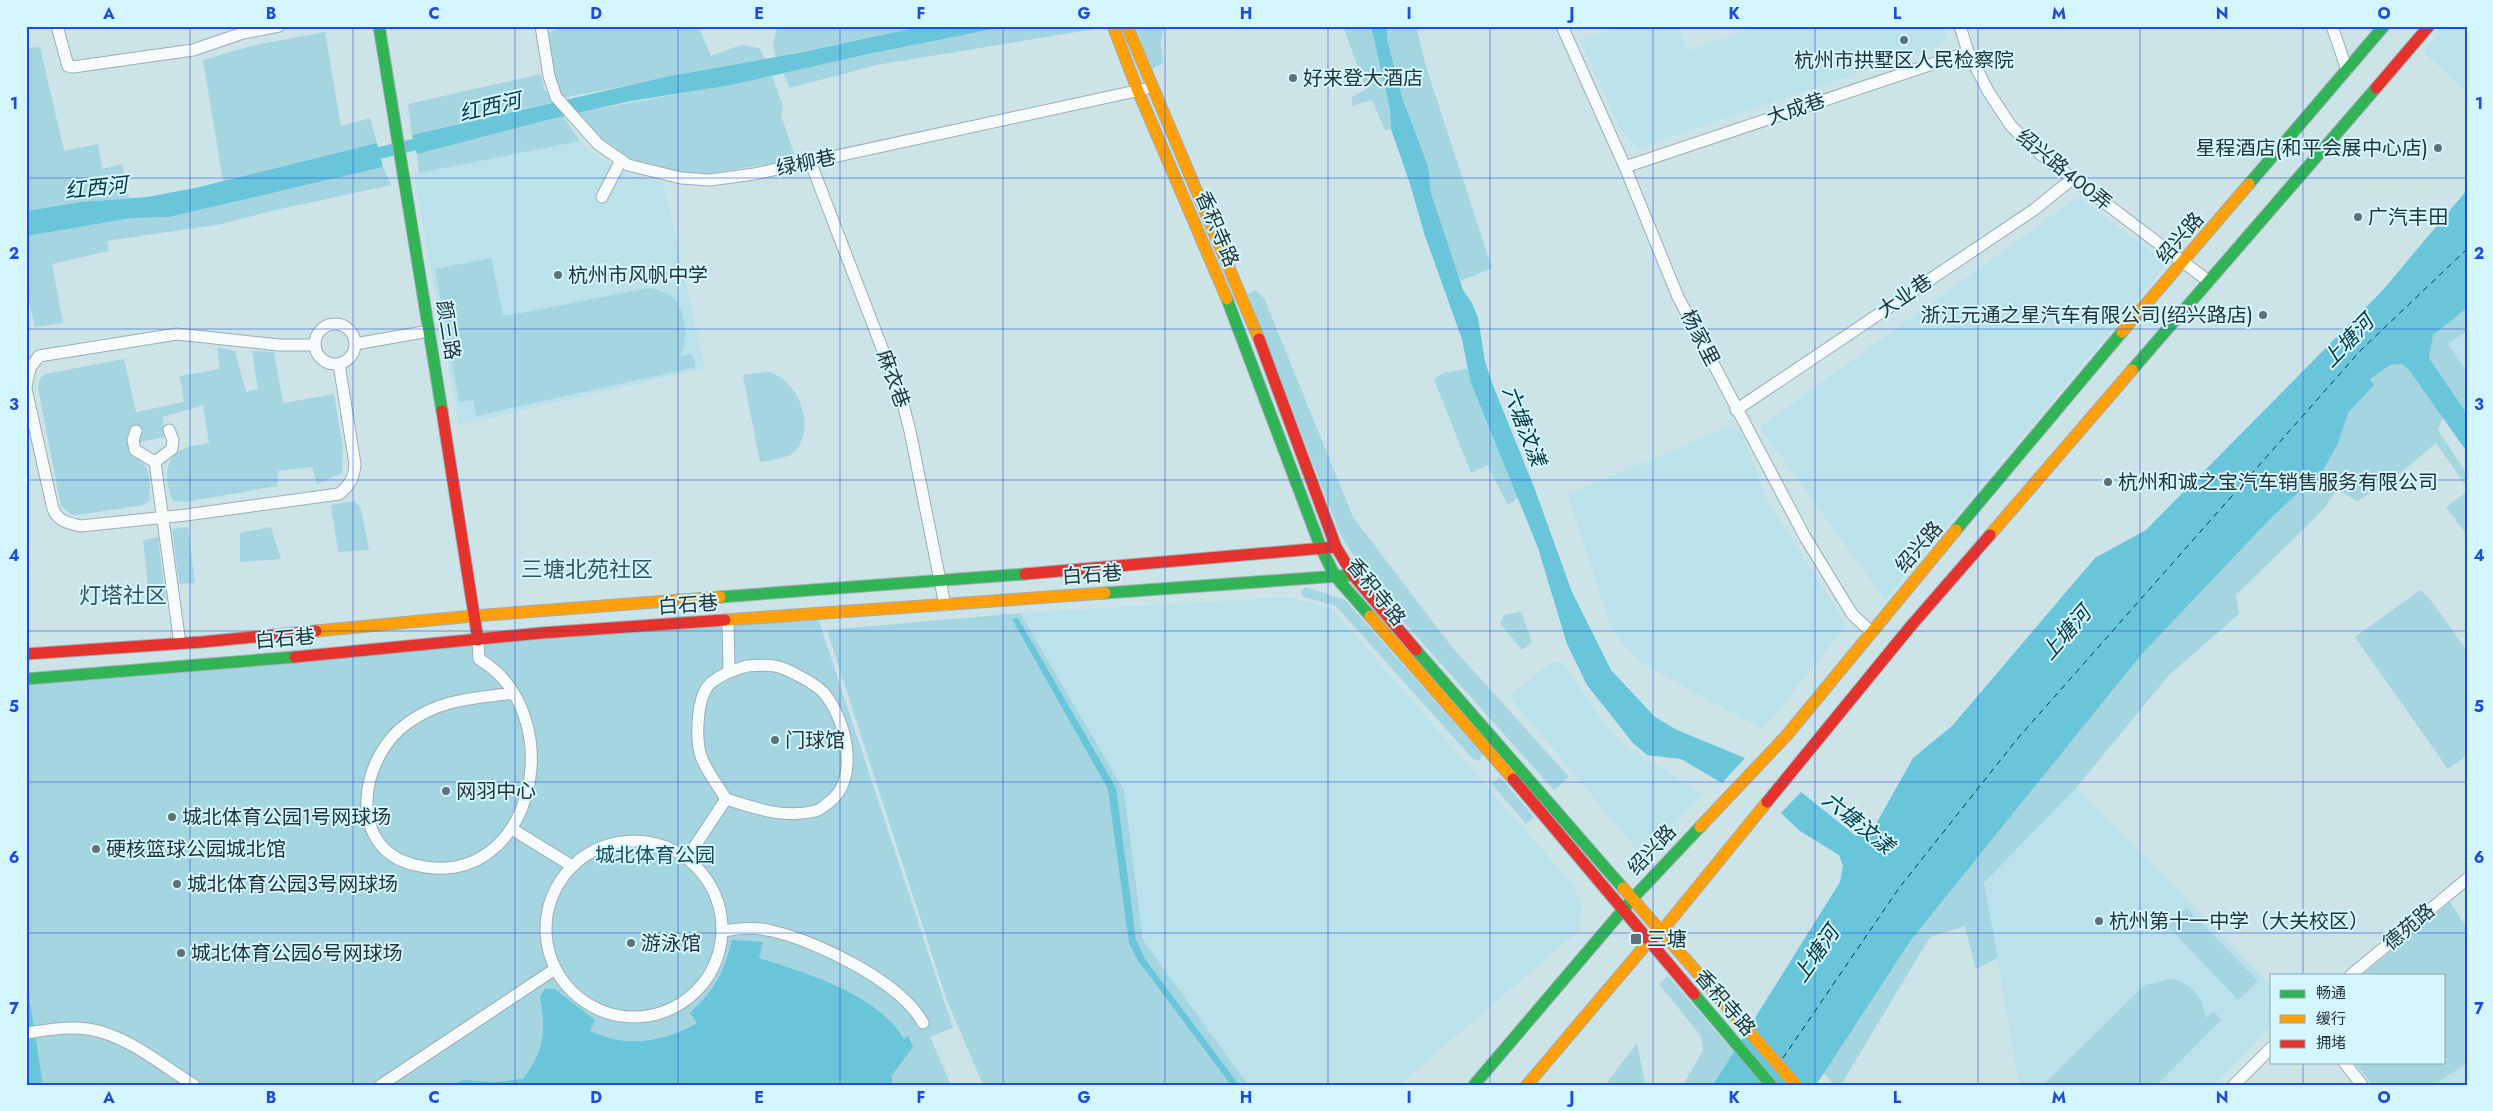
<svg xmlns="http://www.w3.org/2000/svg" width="2493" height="1111" viewBox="0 0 2493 1111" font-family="Jost,'Noto Sans SC',sans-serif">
	<rect width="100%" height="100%" fill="#cce3e8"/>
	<g fill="#bbe2eb">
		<path d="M1621 26H1678L1687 51 1757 26H1944L1947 36 1942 43 1931 48 1639 148 1621 131 1580 40Z"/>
		<path d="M2446 26H2467V94L2424 52Z"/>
		<path d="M580 141 596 156 631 176 663 182 705 368 459 425 414 174Z"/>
		<path d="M2078 197 2167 264 1885 600 1760 427Z"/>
		<path d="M2467 331V372L2448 344Z"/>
		<path d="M1727 428 1737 430 1744 439 1767 500 1847 625 1763 729 1641 663 1624 646 1610 625 1568 494Z"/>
		<path d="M1288 597 1332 609 1573 885 1581 905 1580 930 1399 1085H1248L1143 940 1124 790 1020 613Z"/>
		<path d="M1561 661 1611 733 1627 747 1703 794 1642 856 1509 696 1549 664Z"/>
		<path d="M2076 788 2272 986V1025L2214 1085H2019L1984 883Z"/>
		<path d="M2467 1063V1085H2434Z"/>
	</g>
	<g fill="#a4d5e1">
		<path d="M565 26H698L711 56 741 45 759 48 765 59 562 98 557 95 546 34Z"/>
		<path d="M777 26H923L776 57 773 46Z"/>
		<path d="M1009 26H1093L1095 29 876 65 790 88 783 73 868 54Z"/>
		<path d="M1135 26H1164L1161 42 1163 63 1152 69Z"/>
		<path d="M1343 26H1371L1390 109 1391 129 1385 130 1372 100 1352 106V97L1366 89Z"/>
		<path d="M1387 26H1416L1427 70 1492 268 1460 281 1431 193 1428 166 1403 100 1387 39Z"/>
		<path d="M325 32 341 126 370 118 377 143 223 181 203 60 255 45Z"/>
		<path d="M40 47 64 151 98 144 102 169 122 164 129 198 81 202 26 211V48Z"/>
		<path d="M541 74 544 88 553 102 412 135 408 104Z"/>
		<path d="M772 76 783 106 781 116 796 159 707 174 677 171 630 161 604 141 577 113Z"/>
		<path d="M563 116 580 141 419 173 417 154Z"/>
		<path d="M383 167 391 185 271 211 222 224 107 241 109 251 52 264 63 323 35 327 26 289V236L132 218 169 217Z"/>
		<path d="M491 258 503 315H511L647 288C653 289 660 290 666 293 686 302 690 339 680 356L692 354 696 367 476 416 473 400 459 402 435 269Z"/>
		<path d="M1255 290 1264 298 1353 517 1451 646 1569 777 1554 790 1394 611 1366 576 1340 534 1248 294Z"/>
		<path d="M2467 308V331L2448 344 2467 372V414L2429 358 2433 335Z"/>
		<path d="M217 347 235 351 246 392 258 389 252 351 274 352 283 403 334 394 343 448 342 473 317 484 312 467 278 471 277 486 185 502 173 501C165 483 162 457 185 448 192 445 201 445 209 443L203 405 163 417 164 437 128 445C132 454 141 458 146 467 151 476 149 490 150 500L143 505 78 515H72L61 506 38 388 40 378 45 374 124 359 136 412 184 402 180 376 220 369Z"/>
		<path d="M2402 364 2409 370 2443 417 2438 430 2467 474V487L2436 443 2393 479 2357 501 2337 489 2324 509 2236 595 2239 614 2169 675 2076 788 1984 883 1998 958 1976 969 1965 926 1930 937 1841 1085H1834L1823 1072 1911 940 2141 655 2272 517 2323 470 2348 413 2374 385 2370 379 2390 365Z"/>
		<path d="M1467 369 1519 497 1508 505 1487 465 1471 473 1434 379 1444 373Z"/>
		<path d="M768 372C797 378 817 426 796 450 788 459 771 460 760 462L743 375Z"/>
		<path d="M2467 492V535L2446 507Z"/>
		<path d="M355 501 361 509 369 550 338 552 331 505Z"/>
		<path d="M188 527 195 583 179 584 172 529Z"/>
		<path d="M271 527 281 559 240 562V533Z"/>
		<path d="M158 537 166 603 150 605 143 540Z"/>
		<path d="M1305 587 1345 600 1482 754 1480 761 1473 759 1336 606 1304 597 1301 593Z"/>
		<path d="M2420 590 2429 598 2467 651V755L2448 769 2355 637Z"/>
		<path d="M1521 612 1532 642 1522 650 1500 623 1504 615Z"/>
		<path d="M1020 613 1124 790 1143 940 1248 1085H983L946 998 827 630Z"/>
		<path d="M817 615 953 1028 930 1037 951 1085H26V679Z"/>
		<path d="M1500 777 1534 817 1526 824 1492 784Z"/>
		<path d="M2450 902 2467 928V1063L2434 1085H2372L2354 1062H2444V975H2362Z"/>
		<path d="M2187 908 2258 981 2238 1000 2168 926Z"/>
		<path d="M1668 976 1734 1052 1713 1085H1683L1703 1050 1701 1036 1659 984Z"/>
		<path d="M2172 979C2192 983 2203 998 2206 1018L2214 1011 2221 1020 2157 1085H2043L2145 985Z"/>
		<path d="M1637 1043 1645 1085H1605Z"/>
	</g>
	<g fill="#69c5d9">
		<path d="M923 26H1009L868 54 731 85 631 101 551 119 417 154 412 135 666 77 798 53Z"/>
		<path d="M1371 26H1387V39L1403 100 1428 166 1431 193 1463 290 1472 303 1478 318 1485 361 1492 383 1534 487 1572 592 1611 670 1655 717 1677 730 1745 758 1722 783 1681 759 1647 755 1633 743 1587 685 1567 644 1538 548 1470 380 1462 339 1425 236 1410 184 1391 129 1390 109Z"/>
		<path d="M377 143 383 167 169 217 132 218 26 236V211L81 202 147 197 195 188Z"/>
		<path d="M2467 190V308L2433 335 2429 358 2467 414V452L2409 370 2402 364 2390 365 2370 379 2374 385 2348 413 2338 443 2323 470 2272 517 2141 655 1911 940 1816 1085H1713L1840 882 1843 866 1839 855 1800 831 1781 813 1801 792 1856 836H1864L1871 833 1913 758 1952 726 2095 558 2146 530 2382 291Z"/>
		<path d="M1018 618 1116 788 1136 940 1145 959 1239 1085H1231L1137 959 1129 943 1108 789 1012 619Z"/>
		<path d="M732 940 763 942 759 958C807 973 877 994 904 1039L908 1036 913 1047 892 1075V1085H452L463 1080 495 1082 523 1079C545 1050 546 1030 540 996L545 989H555L595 1020 590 1031C627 1048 662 1043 697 1023L690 1013C716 988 723 974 732 940Z"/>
		<path d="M26 977 43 1085H29L26 1061Z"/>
	</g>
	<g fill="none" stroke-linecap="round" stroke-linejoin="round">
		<path stroke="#69c5d9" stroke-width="12" d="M363 157 429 141"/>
		<path stroke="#003842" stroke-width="1" stroke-dasharray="6 5" stroke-linecap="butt" d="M1783 1058 1899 888 2018 738 2361 350 2467 249"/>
		<g stroke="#9caeb3" stroke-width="13">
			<g id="street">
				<path d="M57 26 68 66 73 67 193 50 243 33 279 26"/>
				<path d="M541 26 549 76 556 97 598 144 628 165 681 178 710 180 754 174 1145 89"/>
				<path d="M1562 26 1625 167 1678 297 1805 537 1852 614 1871 632"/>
				<path d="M1960 26 1968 52 1988 91 2011 126 2039 153 2207 280"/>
				<path d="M2332 26 2347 70"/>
				<path d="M810 161 902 400 910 431 945 605"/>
				<path d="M1625 167 1968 52"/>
				<path d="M602 197 621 160"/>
				<circle cx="335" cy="344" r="20"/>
				<path d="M355 344 429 331"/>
				<path d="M26 386 30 368 39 356 177 334 279 345H315"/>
				<path d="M26 389 53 509C59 522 68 523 81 526L186 515 339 494C350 485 354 478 355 464L339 364"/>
				<path d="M1736 410 2035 209 2072 179"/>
				<path d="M136 431 133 440 135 450 155 462"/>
				<path d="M155 462 180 644"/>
				<path d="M155 462 172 449 173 440 169 430"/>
				<path d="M728 621 729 671"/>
				<path d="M478 640 479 659C573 715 533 894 415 865 344 848 360 755 409 722 444 698 473 699 513 693"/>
				<path d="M747 666C756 666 765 664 774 666 785 667 816 684 824 693 846 719 861 780 828 803 824 806 820 810 815 811 784 819 755 808 726 799 718 786 708 773 702 759 695 741 696 694 712 682 723 673 735 670 747 666Z"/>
				<path d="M512 829 572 866"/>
				<circle cx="634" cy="929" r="88"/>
				<path d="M687 858 726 799"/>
				<path d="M723 931C739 928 756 927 772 931 817 941 901 982 923 1023"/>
				<path d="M2351 975 2467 879"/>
				<path d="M26 1033C47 1030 67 1026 88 1029 127 1035 161 1065 194 1085"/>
				<path d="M2344 1062 2362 1085"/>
				<path d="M381 1085 555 969"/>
				<path d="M2234 1085 2272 1047"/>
			</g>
		</g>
		<g stroke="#9caeb3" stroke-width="13">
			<g id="fast">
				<path d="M379 26 442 411"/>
				<path d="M2249 184 2384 26"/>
				<path d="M1227 299 1321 548 1335 576 1370 616"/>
				<path d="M2132 370 2376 88"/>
				<path d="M1956 530 2122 332"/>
				<path d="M1105 593 1353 575"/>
				<path d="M720 597 1025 574"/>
				<path d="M1416 650 1623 888"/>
				<path d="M26 679 295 657"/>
				<path d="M1694 994 1771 1085"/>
				<path d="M1474 1085 1634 897 1700 827"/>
			</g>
		</g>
		<g stroke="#9caeb3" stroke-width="13">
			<g id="slow">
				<path d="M1113 26 1138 91 1227 299"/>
				<path d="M1127 26 1259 339"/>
				<path d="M2122 332 2249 184"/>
				<path d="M1990 535 2132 370"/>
				<path d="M1370 616 1513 779"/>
				<path d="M725 620 1105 593"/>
				<path d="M316 631 473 616 720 597"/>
				<path d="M1700 827 1787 735 1956 530"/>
				<path d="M1623 888 1796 1085"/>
				<path d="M1527 1085 1649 941 1661 932 1767 802"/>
			</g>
		</g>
		<g stroke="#9caeb3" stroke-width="13">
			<g id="jam">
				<path d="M2376 88 2429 26"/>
				<path d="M1259 339 1336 547 1353 575 1416 650"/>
				<path d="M442 411 478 640"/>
				<path d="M1025 574 1336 547"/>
				<path d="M26 654 202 642 316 631"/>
				<path d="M295 657 541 633 725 620"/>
				<path d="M1513 779 1694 994"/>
				<path d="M1767 802 1910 627 1990 535"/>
			</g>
		</g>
		<use href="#street" stroke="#f7fbfc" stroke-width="11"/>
		<use href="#fast" stroke="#30b455" stroke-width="11"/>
		<use href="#slow" stroke="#ff9f0a" stroke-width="11"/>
		<use href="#jam" stroke="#e5322d" stroke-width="11"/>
	</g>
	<path fill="none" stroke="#1d4ed8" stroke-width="1" stroke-opacity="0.55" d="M190 26V1085M353 26V1085M515 26V1085M678 26V1085M840 26V1085M1003 26V1085M1165 26V1085M1328 26V1085M1490 26V1085M1653 26V1085M1815 26V1085M1978 26V1085M2140 26V1085M2303 26V975M26 178H2467M26 329H2467M26 480H2467M26 631H2467M26 782H2467M26 933H2467M2303 1062V1085"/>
	<g fill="#5e7176" stroke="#d4f6fe" stroke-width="2">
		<circle cx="1904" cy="40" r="5"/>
		<circle cx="1293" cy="78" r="5"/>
		<circle cx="2438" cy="148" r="5"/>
		<circle cx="2358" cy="217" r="5"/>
		<circle cx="558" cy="275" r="5"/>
		<circle cx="2263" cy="315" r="5"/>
		<circle cx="2108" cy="482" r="5"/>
		<circle cx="775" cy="740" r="5"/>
		<circle cx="446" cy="791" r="5"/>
		<circle cx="172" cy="817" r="5"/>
		<circle cx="96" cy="849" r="5"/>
		<circle cx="177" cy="884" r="5"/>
		<circle cx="2099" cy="921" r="5"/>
		<rect x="1630" y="933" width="12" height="12" rx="2.5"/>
		<circle cx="631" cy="943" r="5"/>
		<circle cx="181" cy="953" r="5"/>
	</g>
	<g text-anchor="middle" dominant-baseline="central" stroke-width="4" stroke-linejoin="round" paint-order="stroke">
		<g font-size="20" fill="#233438" stroke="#d4f6fe" text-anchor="start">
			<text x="1904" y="60" text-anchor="middle">杭州市拱墅区人民检察院</text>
			<text x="1303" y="78">好来登大酒店</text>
			<text x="2428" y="148" text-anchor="end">星程酒店(和平会展中心店)</text>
			<text x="2368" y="217">广汽丰田</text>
			<text x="568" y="275">杭州市风帆中学</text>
			<text x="2253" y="315" text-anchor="end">浙江元通之星汽车有限公司(绍兴路店)</text>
			<text x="2118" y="482">杭州和诚之宝汽车销售服务有限公司</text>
			<text x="785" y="740">门球馆</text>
			<text x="456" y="791">网羽中心</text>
			<text x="182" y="817">城北体育公园1号网球场</text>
			<text x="106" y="849">硬核篮球公园城北馆</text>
			<text x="187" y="884">城北体育公园3号网球场</text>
			<text x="2109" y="921">杭州第十一中学（大关校区）</text>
			<text x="1647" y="939">三塘</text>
			<text x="641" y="943">游泳馆</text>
			<text x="191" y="953">城北体育公园6号网球场</text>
		</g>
		<g font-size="20" fill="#233438" stroke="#d4f6fe">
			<text transform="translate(1796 109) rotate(-19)">大成巷</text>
			<text transform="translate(806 163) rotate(-12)">绿柳巷</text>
			<text transform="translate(2064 170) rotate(39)">绍兴路400弄</text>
			<text transform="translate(1217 229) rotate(67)">香积寺路</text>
			<text transform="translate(2180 238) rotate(-49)">绍兴路</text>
			<text transform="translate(1905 296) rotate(-34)">大业巷</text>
			<text transform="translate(448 330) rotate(81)">颜三路</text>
			<text transform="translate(1700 338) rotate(63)">杨家里</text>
			<text transform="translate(893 379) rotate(70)">麻衣巷</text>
			<text transform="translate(1919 547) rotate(-49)">绍兴路</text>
			<text transform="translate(1092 575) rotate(-4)">白石巷</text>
			<text transform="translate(1376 592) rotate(51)">香积寺路</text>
			<text transform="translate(688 605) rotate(-4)">白石巷</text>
			<text transform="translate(285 639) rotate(-5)">白石巷</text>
			<text transform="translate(1652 850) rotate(-47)">绍兴路</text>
			<text transform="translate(2409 927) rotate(-40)">德苑路</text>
			<text transform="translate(1725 1003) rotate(49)">香积寺路</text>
		</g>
		<g font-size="20" fill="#184c57" stroke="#d4f6fe">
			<text x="655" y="855">城北体育公园</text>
		</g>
		<g font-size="21" font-style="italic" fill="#003842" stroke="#d4f6fe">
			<text transform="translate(490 107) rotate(-13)">红西河</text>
			<text transform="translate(96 188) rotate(-6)">红西河</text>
			<text transform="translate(2348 341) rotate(-46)">上塘河</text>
			<text transform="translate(1524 426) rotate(69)">六塘汶漾</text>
			<text transform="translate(2066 633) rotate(-49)">上塘河</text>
			<text transform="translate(1858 823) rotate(39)">六塘汶漾</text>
			<text transform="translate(1816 954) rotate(-55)">上塘河</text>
		</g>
		<g font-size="22" fill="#2e555f" stroke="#d4f6fe">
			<text x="587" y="569">三塘北苑社区</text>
			<text x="123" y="595">灯塔社区</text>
		</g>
	</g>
	<rect width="2493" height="1111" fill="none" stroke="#d4f6fe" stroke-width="55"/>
	<rect x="2270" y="974" width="175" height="90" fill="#d4f6fe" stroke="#8da8af"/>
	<rect x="2280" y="990" width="25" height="8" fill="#30b455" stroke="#8da8af"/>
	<text x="2316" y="998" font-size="15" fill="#233438">畅通</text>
	<rect x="2280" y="1015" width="25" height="8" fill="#ff9f0a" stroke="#8da8af"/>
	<text x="2316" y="1024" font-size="15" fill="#233438">缓行</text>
	<rect x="2280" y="1040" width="25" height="8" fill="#e5322d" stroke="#8da8af"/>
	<text x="2316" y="1048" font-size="15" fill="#233438">拥堵</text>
	<rect x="28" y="28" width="2438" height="1056" fill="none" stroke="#1d4ed8" stroke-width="2"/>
	<g font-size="16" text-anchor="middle" font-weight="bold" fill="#1d4ed8">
		<text x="109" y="19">A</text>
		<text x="271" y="19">B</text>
		<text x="434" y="19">C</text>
		<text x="596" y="19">D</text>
		<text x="759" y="19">E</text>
		<text x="921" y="19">F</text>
		<text x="1084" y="19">G</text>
		<text x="1246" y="19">H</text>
		<text x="1409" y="19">I</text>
		<text x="1572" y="19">J</text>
		<text x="1734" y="19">K</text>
		<text x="1897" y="19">L</text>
		<text x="2059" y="19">M</text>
		<text x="2222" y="19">N</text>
		<text x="2384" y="19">O</text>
		<text x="14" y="109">1</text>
		<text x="2479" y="109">1</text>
		<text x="14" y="259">2</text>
		<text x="2479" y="259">2</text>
		<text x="14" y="410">3</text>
		<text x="2479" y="410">3</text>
		<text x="14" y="561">4</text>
		<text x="2479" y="561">4</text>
		<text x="14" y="712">5</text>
		<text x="2479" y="712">5</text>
		<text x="14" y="863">6</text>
		<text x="2479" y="863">6</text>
		<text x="14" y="1014">7</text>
		<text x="2479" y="1014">7</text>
		<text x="109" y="1103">A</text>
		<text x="271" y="1103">B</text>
		<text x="434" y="1103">C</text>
		<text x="596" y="1103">D</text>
		<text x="759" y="1103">E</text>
		<text x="921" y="1103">F</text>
		<text x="1084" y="1103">G</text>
		<text x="1246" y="1103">H</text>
		<text x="1409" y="1103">I</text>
		<text x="1572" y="1103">J</text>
		<text x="1734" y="1103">K</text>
		<text x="1897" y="1103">L</text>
		<text x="2059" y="1103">M</text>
		<text x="2222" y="1103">N</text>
		<text x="2384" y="1103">O</text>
	</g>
</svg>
